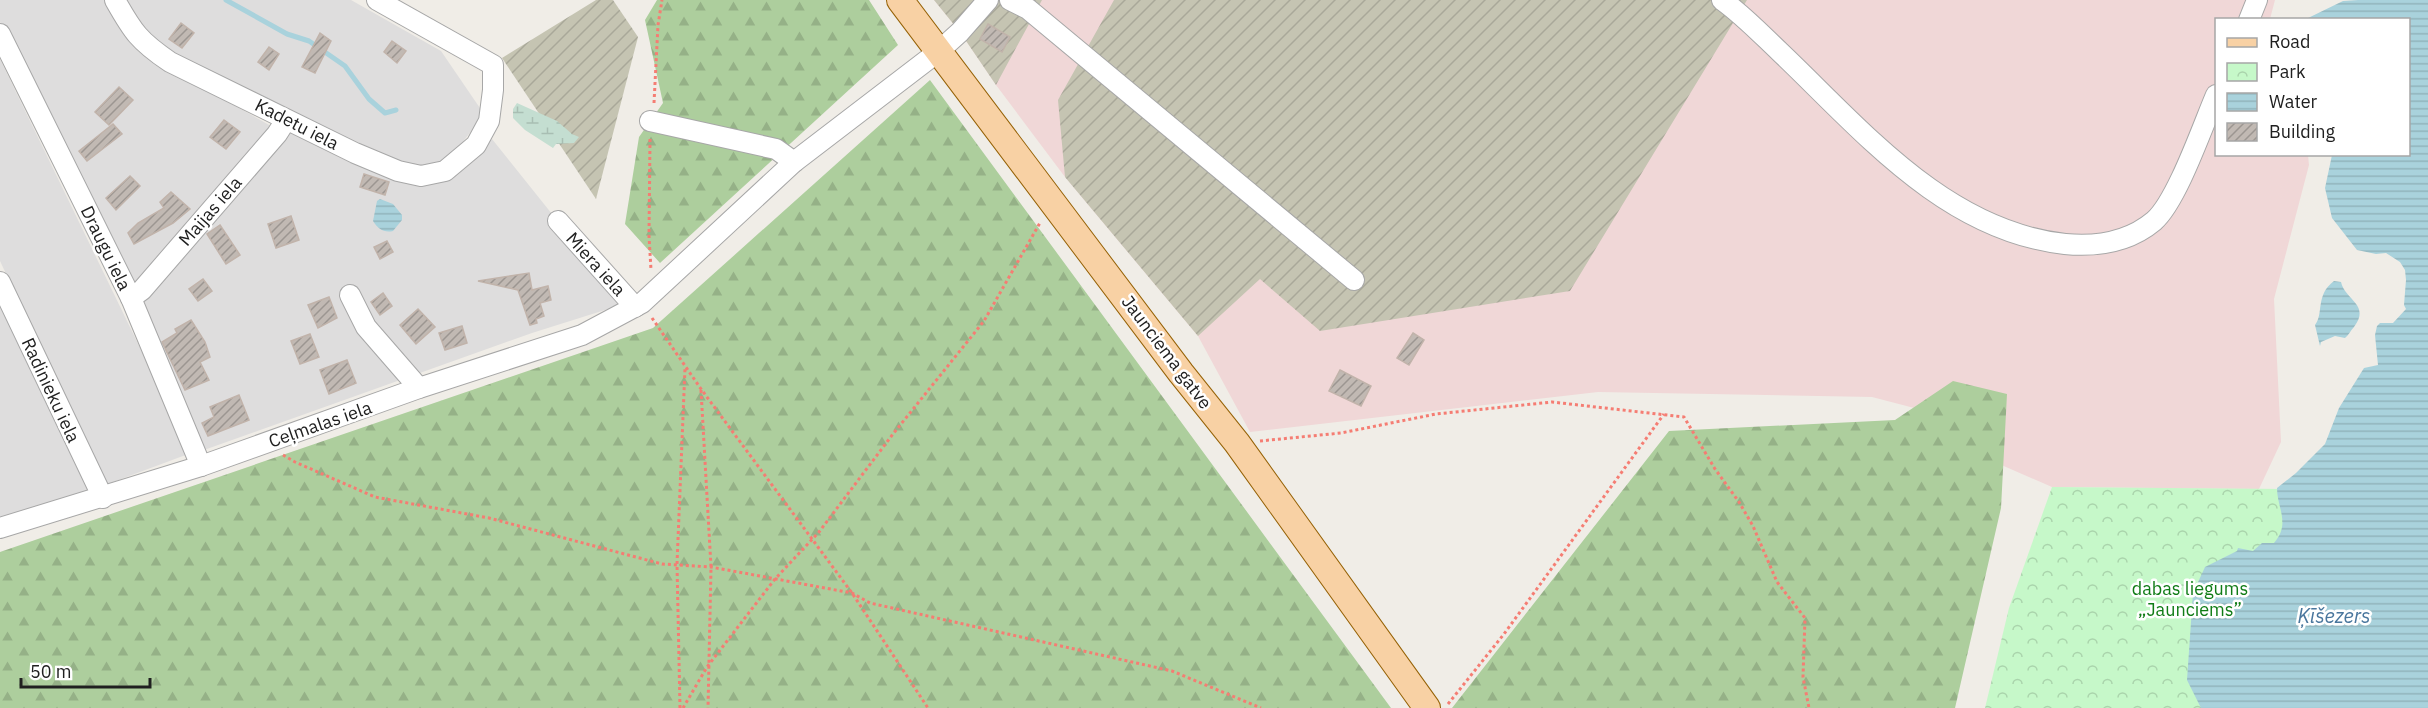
<svg xmlns="http://www.w3.org/2000/svg" width="2428" height="708" viewBox="0 0 2428 708" font-family="'IBM Plex Sans',sans-serif">
	<defs>
		<pattern id="construction-furrows" width="10" height="10" patternUnits="userSpaceOnUse" patternTransform="scale(1.5)"><rect width="10" height="10" fill="#c5c4b2"/><path d="M-1 1l2-2M0 10L10 0M9 11l2-2" fill="none" stroke="#a9a899"/></pattern>
		<pattern id="forest-firs" width="22" height="20" patternUnits="userSpaceOnUse" patternTransform="scale(1.5)"><rect width="22" height="20" fill="#adce9d"/><path d="M5 1l3.5 6h-7zM16 11l3.5 6h-7z" fill="#95b187"/></pattern>
		<pattern id="wetland-marsh" width="20" height="14" patternUnits="userSpaceOnUse" patternTransform="scale(1.5)"><rect width="20" height="14" fill="#c4ded1"/><path d="M1 5h8M5 5V1M11 12h8M15 12V8" fill="none" stroke="#a8beb3"/></pattern>
		<pattern id="park-crowns" width="20" height="18" patternUnits="userSpaceOnUse" patternTransform="scale(1.5)"><rect width="20" height="18" fill="#c6f8c9"/><path d="M2 6a3 3 0 1 1 6 0M12 15a3 3 0 1 1 6 0" fill="none" stroke="#aad4ac"/></pattern>
		<pattern id="water-rules" width="6" height="5" patternUnits="userSpaceOnUse" patternTransform="scale(1.5)"><rect width="6" height="5" fill="#a9d2dc"/><path d="M0 2.5h6" fill="none" stroke="#91b4bc"/></pattern>
		<pattern id="building-hatch" width="6" height="6" patternUnits="userSpaceOnUse" patternTransform="scale(1.5)"><rect width="6" height="6" fill="#c1b9b3"/><path d="M-1 1l2-2M0 6l6-6M5 7l2-2" fill="none" stroke="#9c9691"/></pattern>
	</defs>
	<rect width="100%" height="100%" fill="#f0ede7"/>
	<g fill="#dedddd">
		<path d="M0 0H109L138 51 271 126 134 290 0 22Z"/>
		<path d="M123 0H351L441 51 484 114 447 163 425 168 391 163 153 42Z"/>
		<path d="M0 59 191 453 105 485 0 261Z"/>
		<path d="M290 129 448 180 492 139 624 304 532 333 204 450 140 300Z"/>
		<path d="M0 295 92 490 0 521Z"/>
	</g>
	<path fill="#f0d7d7" d="M934 0H2275L2270 19 2216 20V154L2308 155 2309 165 2274 299 2281 442 2259 489 2052 487 1910 425 1918 409 1872 397 1598 392 1250 432 1198 336 1065 177 996 85 960 32Z"/>
	<g fill="url(#construction-furrows)">
		<path d="M596 0H613L638 37 596 199 502 58Z"/>
		<path d="M934 0H1042L996 85 960 32Z"/>
		<path d="M1114 0H1747L1570 291 1320 331 1260 279 1198 336 1065 177 1058 100Z"/>
	</g>
	<g fill="url(#forest-firs)">
		<path d="M657 0H869L898 45 660 263 625 224 639 137 663 103 645 20Z"/>
		<path d="M930 80 1391 708H0V552L653 328Z"/>
		<path d="M1953 381 2007 394 2001 508 1955 708H1452L1669 431 1895 420Z"/>
	</g>
	<path fill="url(#wetland-marsh)" d="M517 103 557 121 572 134 579 137 574 143 556 144 553 148 525 130 513 118V109Z"/>
	<path fill="url(#park-crowns)" d="M2052 487 2428 490V708H1985L2009 608Z"/>
	<g fill="url(#water-rules)">
		<path d="M2358 0H2428V708H2201L2187 680 2193 593 2205 567 2237 551 2238 548 2253 551 2262 543H2274C2291 524 2277 508 2277 488L2296 473 2325 444 2339 408 2364 368 2378 365 2375 335 2377 326 2380 323H2393L2406 309 2404 305 2406 280 2405 270 2400 262 2386 253 2376 254 2357 250 2332 218 2325 188 2332 155 2408 154V20L2306 19 2343 1Z"/>
		<path d="M380 199 393 204 402 215V220L393 231C384 233 378 229 373 221L377 201Z"/>
		<path d="M2334 281 2341 282C2345 300 2371 305 2354 327 2350 331 2349 335 2345 338L2335 336 2321 342 2320 346 2315 325C2324 314 2315 295 2334 281Z"/>
	</g>
	<g fill="none" stroke-linecap="round" stroke-linejoin="round">
		<path stroke="#a9d2dc" stroke-width="5" d="M226 0 287 34 309 41 345 66 369 99 385 113 396 110"/>
	</g>
	<g fill="url(#building-hatch)" stroke="#c1b3aa" stroke-width="1.5">
		<path d="M181 23 194 33 182 48 169 39Z"/>
		<path d="M988 24 1010 37 1002 52 980 39Z"/>
		<path d="M320 33 331 41 315 73 302 67Z"/>
		<path d="M392 41 406 51 397 63 384 52Z"/>
		<path d="M269 47 279 54 269 70 258 62Z"/>
		<path d="M119 87 133 100 109 125 95 112Z"/>
		<path d="M224 120 240 132 226 149 210 137Z"/>
		<path d="M113 124 122 134 87 161 79 151Z"/>
		<path d="M364 174 389 182 385 195 360 187Z"/>
		<path d="M130 176 140 186 116 210 106 198Z"/>
		<path d="M171 192 190 209 173 223 134 244 128 233 138 223 164 208 160 202Z"/>
		<path d="M291 216 299 240 276 248 268 224Z"/>
		<path d="M220 225 240 255 226 264 207 234Z"/>
		<path d="M387 241 393 252 380 259 374 247Z"/>
		<path d="M529 273 532 290 548 286 551 300 540 303 544 316 536 319 537 323 530 325 518 290 478 281Z"/>
		<path d="M203 279 212 291 198 301 189 289Z"/>
		<path d="M383 293 392 306 380 315 371 302Z"/>
		<path d="M329 297 337 318 318 328 308 305Z"/>
		<path d="M418 309 435 327 416 344 400 325Z"/>
		<path d="M191 320 205 342 210 357 200 362 209 380 185 390 162 342 177 333 175 329Z"/>
		<path d="M462 326 467 343 445 350 439 333Z"/>
		<path d="M1413 333 1424 340 1409 365 1397 358Z"/>
		<path d="M310 334 319 357 300 364 291 341Z"/>
		<path d="M347 360 356 383 329 394 320 370Z"/>
		<path d="M1340 370 1371 386 1361 406 1329 391Z"/>
		<path d="M239 395 249 420 208 436 202 423 214 417 210 407Z"/>
	</g>
	<g fill="none" stroke-linecap="round" stroke-linejoin="round">
		<g stroke="#a7a7a7" stroke-width="22">
			<g id="minor">
				<path d="M115 0C133 32 139 41 170 62L355 153 398 171 421 176 445 171 476 145 489 121 493 90V65L377 0"/>
				<path d="M1010 0 1028 9 1354 280"/>
				<path d="M1722 0C1743 15 1761 34 1780 52 1862 130 1945 231 2065 244 2097 247 2129 242 2154 221 2177 201 2203 125 2216 95"/>
				<path d="M2249 20 2257 0"/>
				<path d="M0 34 131 298 201 466"/>
				<path d="M650 121 776 149 794 162"/>
				<path d="M558 221 635 307"/>
				<path d="M0 282 103 498"/>
				<path d="M350 295 366 327 419 388"/>
				<path d="M131 298 142 290 277 134 286 120"/>
				<path d="M0 528 201 466 419 388 582 335 642 303 794 162 939 51 960 32 988 0"/>
			</g>
		</g>
		<g stroke="#966206" stroke-width="28">
			<path id="major" d="M900 0 1181 373 1237 443 1427 708"/>
		</g>
		<g stroke="#f57d73" stroke-width="3" stroke-dasharray="3 3" stroke-linecap="butt">
			<path d="M654 103 658 25 662 0"/>
			<path d="M650 139 649 236 651 270"/>
			<path d="M652 318 701 389 852 593 928 708"/>
			<path d="M701 390 711 567 708 708"/>
			<path d="M1260 441 1341 433 1436 414 1552 402 1684 417 1715 469 1739 502 1753 526 1777 582 1805 618 1803 677 1809 708"/>
			<path d="M283 455 295 462 375 497 489 518 662 564 711 567 852 593 870 603 1172 671 1261 708"/>
			<path d="M1448 704 1504 634 1664 414"/>
			<path d="M680 708 677 564 685 368"/>
			<path d="M683 708 707 667 775 579 819 532 893 434 984 321 1041 221"/>
		</g>
		<use href="#minor" stroke="#fff" stroke-width="20"/>
		<use href="#major" stroke="#f8d1a4" stroke-width="26"/>
	</g>
	<g text-anchor="middle" dominant-baseline="central" stroke-width="5" stroke-linejoin="round" paint-order="stroke">
		<g font-size="18" fill="#202020" stroke="#fff">
			<text transform="translate(297 124) rotate(27)">Kadetu iela</text>
			<text transform="translate(210 211) rotate(-49)">Maijas iela</text>
			<text transform="translate(106 248) rotate(64)">Draugu iela</text>
			<text transform="translate(596 264) rotate(48)">Miera iela</text>
			<text transform="translate(1167 352) rotate(53)">Jaunciema gatve</text>
			<text transform="translate(51 390) rotate(65)">Radinieku iela</text>
			<text transform="translate(320 424) rotate(-19)">Ceļmalas iela</text>
		</g>
		<g font-size="18" fill="#107c16" stroke="#fff">
			<text x="2190" y="588">dabas liegums<tspan x="2190" dy="21">„Jaunciems”</tspan></text>
		</g>
		<g font-size="20" font-style="italic" fill="#49769d" stroke="#fff">
			<text x="2334" y="615">Ķīšezers</text>
		</g>
	</g>
	<rect x="2215" y="18" width="195" height="138" fill="#ffffff" stroke="#a6a6a6" stroke-width="1.5"/>
	<rect x="2227" y="38" width="30" height="9" fill="#f8d1a4" stroke="#a6a6a6" stroke-width="1.5"/>
	<text x="2269" y="48" font-size="18" fill="#202020">Road</text>
	<rect x="2227" y="63" width="30" height="18" fill="url(#park-crowns)" stroke="#a6a6a6" stroke-width="1.5"/>
	<text x="2269" y="78" font-size="18" fill="#202020">Park</text>
	<rect x="2227" y="93" width="30" height="18" fill="url(#water-rules)" stroke="#a6a6a6" stroke-width="1.5"/>
	<text x="2269" y="108" font-size="18" fill="#202020">Water</text>
	<rect x="2227" y="123" width="30" height="18" fill="url(#building-hatch)" stroke="#a6a6a6" stroke-width="1.5"/>
	<text x="2269" y="138" font-size="18" fill="#202020">Building</text>
	<path d="M21 678v9h129v-9" fill="none" stroke="#202020" stroke-width="3"/>
	<text x="30" y="678" font-size="18" fill="#202020" stroke="#ffffff" stroke-width="4.5" paint-order="stroke">50 m</text>
</svg>
